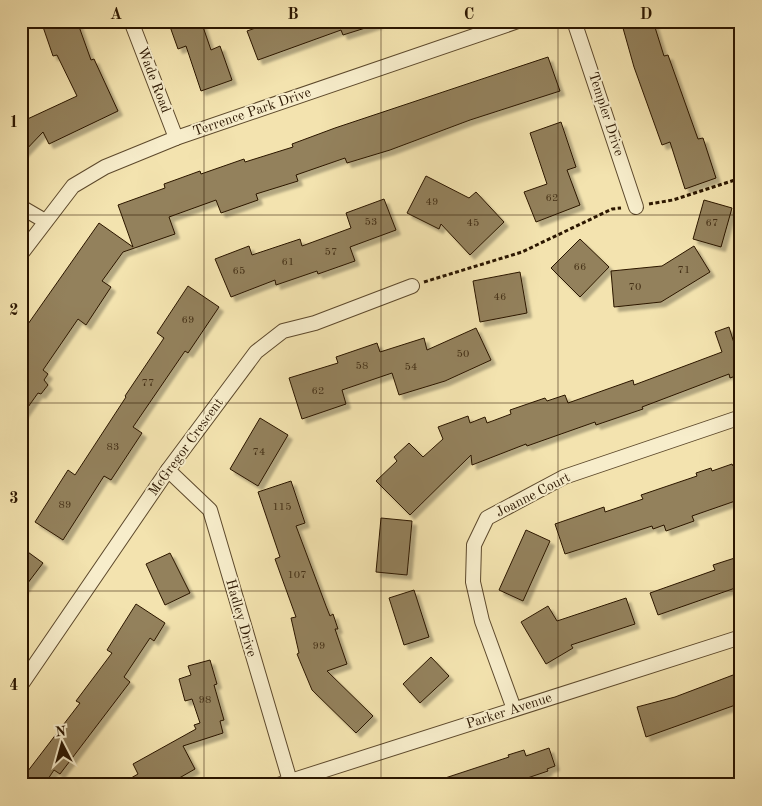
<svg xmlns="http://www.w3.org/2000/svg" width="762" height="806" viewBox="0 0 762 806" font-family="'Old Standard TT',serif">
	<defs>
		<filter id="shadow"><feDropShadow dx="4.5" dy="4.5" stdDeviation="1" flood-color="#0004"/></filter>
	</defs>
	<rect width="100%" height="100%" fill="#f3e3af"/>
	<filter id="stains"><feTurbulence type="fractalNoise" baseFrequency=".004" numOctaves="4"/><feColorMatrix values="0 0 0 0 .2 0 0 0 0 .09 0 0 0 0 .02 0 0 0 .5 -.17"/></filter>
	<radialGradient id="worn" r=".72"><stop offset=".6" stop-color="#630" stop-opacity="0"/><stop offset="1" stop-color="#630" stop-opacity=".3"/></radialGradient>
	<g fill="#93815b" stroke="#2b1600" filter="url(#shadow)">
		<path d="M41 21H77L91 60 94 59 118 111 49 144 43 132 21 155V122L77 96 57 55 53 56Z"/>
		<path d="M168 21H201L211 50 220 46 232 80 201 91 186 46 178 49Z"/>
		<path d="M275 21H378V24L343 35 341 30 258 60 247 31Z"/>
		<path d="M621 21H653L664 56 668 55 698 139 703 138 716 178 685 189 670 142 662 145 634 67Z"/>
		<path d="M548 57 560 91 470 120 390 150 347 163 345 158 296 175 298 181 256 194 258 200 221 213 216 200 169 217 175 234 123 252 102 281 111 287 86 325 78 319 43 370 48 374 44 380 48 385 41 394 38 393 21 417V334L99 223 133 247 118 205 165 188 164 184 200 171 201 174 244 159 245 162 293 147 292 144 335 128Z"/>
		<path d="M561 122 576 167 567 170 580 205 536 222 524 192 547 184 530 133Z"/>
		<path d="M426 176 469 198 476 192 504 222 470 255 441 224 439 229 407 213Z"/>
		<path d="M384 199 396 230 350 247 355 261 318 274 317 271 276 285 275 280 231 297 215 259 249 246 252 255 300 239 302 246 351 228 346 213Z"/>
		<path d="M704 200 732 208 721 247 693 239Z"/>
		<path d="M580 239 609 267 580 297 551 268Z"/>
		<path d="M694 246 710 272 661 302 614 307 611 271 662 266Z"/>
		<path d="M520 272 527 313 480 322 473 281Z"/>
		<path d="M188 286 219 307 188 353 185 351 133 427 142 433 111 480 104 476 63 540 35 522 68 470 75 475 126 397 125 396 164 338 157 333Z"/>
		<path d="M729 327 734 343 741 341V374L730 378 729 374 642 407 643 409 596 425 595 422 527 446 526 444 472 465 471 455 410 515 376 481 397 461 394 457 409 443 423 457 443 439 438 427 468 416 470 423 485 417 487 423 511 414 510 410 545 398 547 401 565 395 568 403 633 380 634 385 722 352 715 332Z"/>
		<path d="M476 328 491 360 445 381 399 395 392 373 342 390 346 404 302 419 289 378 338 363 336 357 377 343 380 352 424 338 427 350Z"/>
		<path d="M260 418 288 435 258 486 230 469Z"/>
		<path d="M741 463V499L692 516 694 521 666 531 664 525 653 529 652 526 565 554 555 524 604 507 605 512 643 499 641 495 697 476 696 473 711 468 712 471 732 464 733 466Z"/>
		<path d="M291 481 305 523 296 526 326 606 330 616 333 614 338 629H335L347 664 327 671 373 716 356 733 312 690 297 654 299 653 291 618 296 617 275 559 280 557 258 492Z"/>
		<path d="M381 518 412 521 407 575 376 572Z"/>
		<path d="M526 530 550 541 523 601 499 590Z"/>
		<path d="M21 547 43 563 21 592Z"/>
		<path d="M170 553 190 593 165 605 146 564Z"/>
		<path d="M741 556V586L658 615 650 593 715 570 713 565Z"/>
		<path d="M414 590 429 637 404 645 389 598Z"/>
		<path d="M626 598 635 624 571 645 573 648 546 664 521 622 548 606 557 621Z"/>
		<path d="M136 604 165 623 154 641 150 638 124 677 130 682 60 774 54 770 44 785H21V780L80 703 76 701 112 653 107 650Z"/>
		<path d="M431 657 449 676 420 703 403 684Z"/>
		<path d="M210 660 217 684 214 685 224 720 220 721 223 733 183 746 195 769 167 785H119L138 774 133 764 196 729 194 725 200 723 192 699 185 701 179 679 191 675 188 666Z"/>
		<path d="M741 672V703L646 737 637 707 675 697Z"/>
		<path d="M549 748 555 766 547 769 548 771 507 785H434L433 782 509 757 508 755 524 750 526 756Z"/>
	</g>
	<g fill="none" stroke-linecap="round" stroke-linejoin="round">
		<g stroke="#5d492c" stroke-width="16">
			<g id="minor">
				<path d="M131 21 176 138"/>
				<path d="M574 21 636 207"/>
				<path d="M21 207 45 221"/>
				<path d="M21 254 73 186 105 167 176 138 518 21"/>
				<path d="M168 470 210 510 290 781"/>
				<path d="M21 685 168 470 256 352 283 331 315 323 412 286"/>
				<path d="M514 709 482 621 473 582 474 545 487 518 564 477 741 417"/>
				<path d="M278 785 741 637"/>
			</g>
		</g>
		<g stroke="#2b1600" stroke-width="3" stroke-dasharray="4 2.5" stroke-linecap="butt">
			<path d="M649 204 673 200 741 178"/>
			<path d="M424 282 522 252 612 209 621 208"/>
		</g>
		<use href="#minor" stroke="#f7edcb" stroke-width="14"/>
	</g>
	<path fill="none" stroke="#2b1600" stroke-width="1" stroke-opacity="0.55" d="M204 21V785M381 21V785M558 21V785M21 215H741M21 403H741M21 591H741"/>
	<g text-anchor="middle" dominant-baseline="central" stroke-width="4" stroke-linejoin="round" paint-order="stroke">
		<g font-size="11" fill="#453117">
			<text x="552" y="198">62</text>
			<text x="432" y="202">49</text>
			<text x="371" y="222">53</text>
			<text x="473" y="223">45</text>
			<text x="712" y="223">67</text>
			<text x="331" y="252">57</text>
			<text x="288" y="262">61</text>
			<text x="580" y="267">66</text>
			<text x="684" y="270">71</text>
			<text x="239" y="271">65</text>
			<text x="635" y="287">70</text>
			<text x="500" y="297">46</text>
			<text x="188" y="320">69</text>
			<text x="463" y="354">50</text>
			<text x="362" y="366">58</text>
			<text x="411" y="367">54</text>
			<text x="148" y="383">77</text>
			<text x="318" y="391">62</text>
			<text x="113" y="447">83</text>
			<text x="259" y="452">74</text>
			<text x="65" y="505">89</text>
			<text x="282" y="507">115</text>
			<text x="297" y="575">107</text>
			<text x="319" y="646">99</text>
			<text x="205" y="700">98</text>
		</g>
		<g font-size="14" fill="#2b1600" stroke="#f7edcb">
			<text transform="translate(154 80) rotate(69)">Wade Road</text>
			<text transform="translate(252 112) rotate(-19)">Terrence Park Drive</text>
			<text transform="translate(606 114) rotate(72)">Templer Drive</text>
			<text transform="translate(186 447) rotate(-54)">McGregor Crescent</text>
			<text transform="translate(533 495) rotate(-27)">Joanne Court</text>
			<text transform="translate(241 618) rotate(74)">Hadley Drive</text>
			<text transform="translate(509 711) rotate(-18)">Parker Avenue</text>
		</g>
	</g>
	<rect width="762" height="806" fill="none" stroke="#f3e3af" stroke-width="55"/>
	<g transform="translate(62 744) rotate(354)" stroke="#f7edcb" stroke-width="4" paint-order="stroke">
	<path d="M0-4L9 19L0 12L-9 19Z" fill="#2b1600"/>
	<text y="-8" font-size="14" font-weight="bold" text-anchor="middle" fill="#2b1600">N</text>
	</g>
	<rect x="28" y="28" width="706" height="750" fill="none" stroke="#2b1600" stroke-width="2"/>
	<g font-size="16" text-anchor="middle" font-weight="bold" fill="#2b1600">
		<text x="116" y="19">A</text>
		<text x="293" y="19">B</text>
		<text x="469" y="19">C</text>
		<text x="646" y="19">D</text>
		<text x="14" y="127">1</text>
		<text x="14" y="315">2</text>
		<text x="14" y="503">3</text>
		<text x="14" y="690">4</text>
	</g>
	<rect width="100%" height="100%" filter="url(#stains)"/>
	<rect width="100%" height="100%" fill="url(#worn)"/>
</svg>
